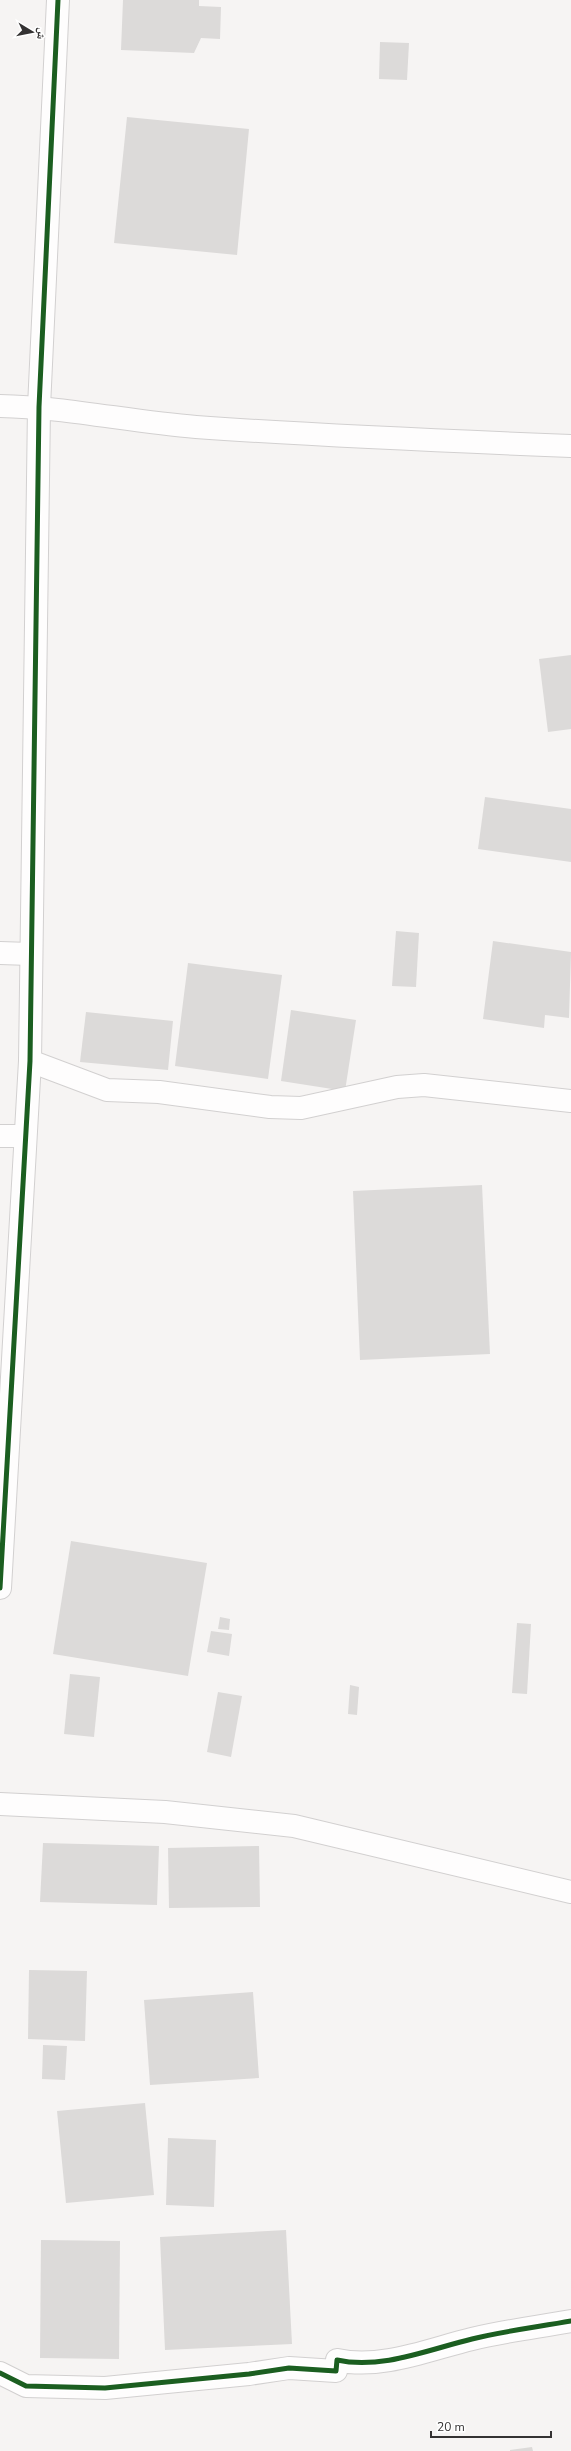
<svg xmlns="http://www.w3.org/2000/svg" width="571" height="2451" viewBox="0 0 571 2451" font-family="'Nunito Sans','Noto Naskh Arabic',sans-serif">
	<rect width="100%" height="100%" fill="#f6f4f3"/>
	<g fill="#dcdad9">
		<path d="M123 0H199V6L221 7 220 39 201 38 194 53 121 50Z"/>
		<path d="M380 42 409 43 407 80 379 79Z"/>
		<path d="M127 117 249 129 237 255 114 243Z"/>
		<path d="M571 655V729L548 732 539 659Z"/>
		<path d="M485 797 571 809V862L478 849Z"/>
		<path d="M396 931 419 933 416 987 392 986Z"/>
		<path d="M493 941 571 952 569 1018 545 1015 544 1028 483 1019Z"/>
		<path d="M188 963 282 975 268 1079 175 1066Z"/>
		<path d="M291 1010 356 1020 345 1091 281 1081Z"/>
		<path d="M86 1012 173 1021 168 1070 80 1062Z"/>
		<path d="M482 1185 490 1354 360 1360 353 1191Z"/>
		<path d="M71 1541 207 1563 188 1676 53 1654Z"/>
		<path d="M220 1617 230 1619 229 1630 218 1629Z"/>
		<path d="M517 1623 531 1624 527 1694 512 1693Z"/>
		<path d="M211 1631 232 1634 229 1656 207 1652Z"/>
		<path d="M70 1674 100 1677 94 1737 64 1734Z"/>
		<path d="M350 1685 359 1687 357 1715 348 1714Z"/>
		<path d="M218 1692 242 1696 231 1757 207 1752Z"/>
		<path d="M43 1843 159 1846 157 1905 40 1902Z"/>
		<path d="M259 1846 260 1907 169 1908 168 1848Z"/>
		<path d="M29 1970 87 1971 85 2041 28 2039Z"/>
		<path d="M253 1992 259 2078 150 2085 144 2000Z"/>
		<path d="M43 2045 67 2046 65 2080 42 2079Z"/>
		<path d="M145 2103 154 2195 66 2203 57 2111Z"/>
		<path d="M168 2138 216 2140 214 2207 166 2205Z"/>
		<path d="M286 2230 292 2344 165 2350 160 2237Z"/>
		<path d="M41 2240 120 2241 119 2359 40 2358Z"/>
		<path d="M532 2447 533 2451H510V2450Z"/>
	</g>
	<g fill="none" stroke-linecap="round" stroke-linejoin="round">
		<g stroke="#d2d0d0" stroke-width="24">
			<g id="minor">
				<path d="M0 406C66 407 130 422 196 427 321 436 446 441 571 446"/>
				<path d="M0 953 30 954"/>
				<path d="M30 1061 107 1090 159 1092 270 1107 301 1108 397 1087 424 1085 571 1101"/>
				<path d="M0 1136H24"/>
				<path d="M0 1804 165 1812 294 1826 571 1892"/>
				<path d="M0 2373 26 2386 105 2388 249 2374 289 2368 336 2371 337 2360C381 2370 430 2349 472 2339 504 2331 538 2327 571 2321"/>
			</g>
		</g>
		<g stroke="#d2d0d0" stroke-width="24">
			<path id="tertiary" d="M0 1588 30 1061 39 407 58 0"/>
		</g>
		<use href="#minor" stroke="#fefdfd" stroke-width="22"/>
		<use href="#tertiary" stroke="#fefdfd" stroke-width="22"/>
		<g stroke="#fff" stroke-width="8">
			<g id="cycleway">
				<path d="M0 1588 30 1061 39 407 58 0"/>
				<path d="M0 2373 26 2386 105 2388 249 2374 289 2368 336 2371 337 2360C381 2370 430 2349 472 2339 504 2331 538 2327 571 2321"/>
			</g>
		</g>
		<use href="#cycleway" stroke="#1b5e20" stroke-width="5"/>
	</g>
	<g transform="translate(32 32) rotate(100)" stroke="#ffffff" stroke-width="3" paint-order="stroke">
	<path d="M0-3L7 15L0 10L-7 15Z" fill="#343232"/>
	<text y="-6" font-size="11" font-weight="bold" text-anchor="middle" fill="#343232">ش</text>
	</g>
	<path d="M431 2431v6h120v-6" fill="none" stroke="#343232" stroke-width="2"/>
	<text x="437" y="2431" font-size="12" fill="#343232" stroke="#ffffff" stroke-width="3" paint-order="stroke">20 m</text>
</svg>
